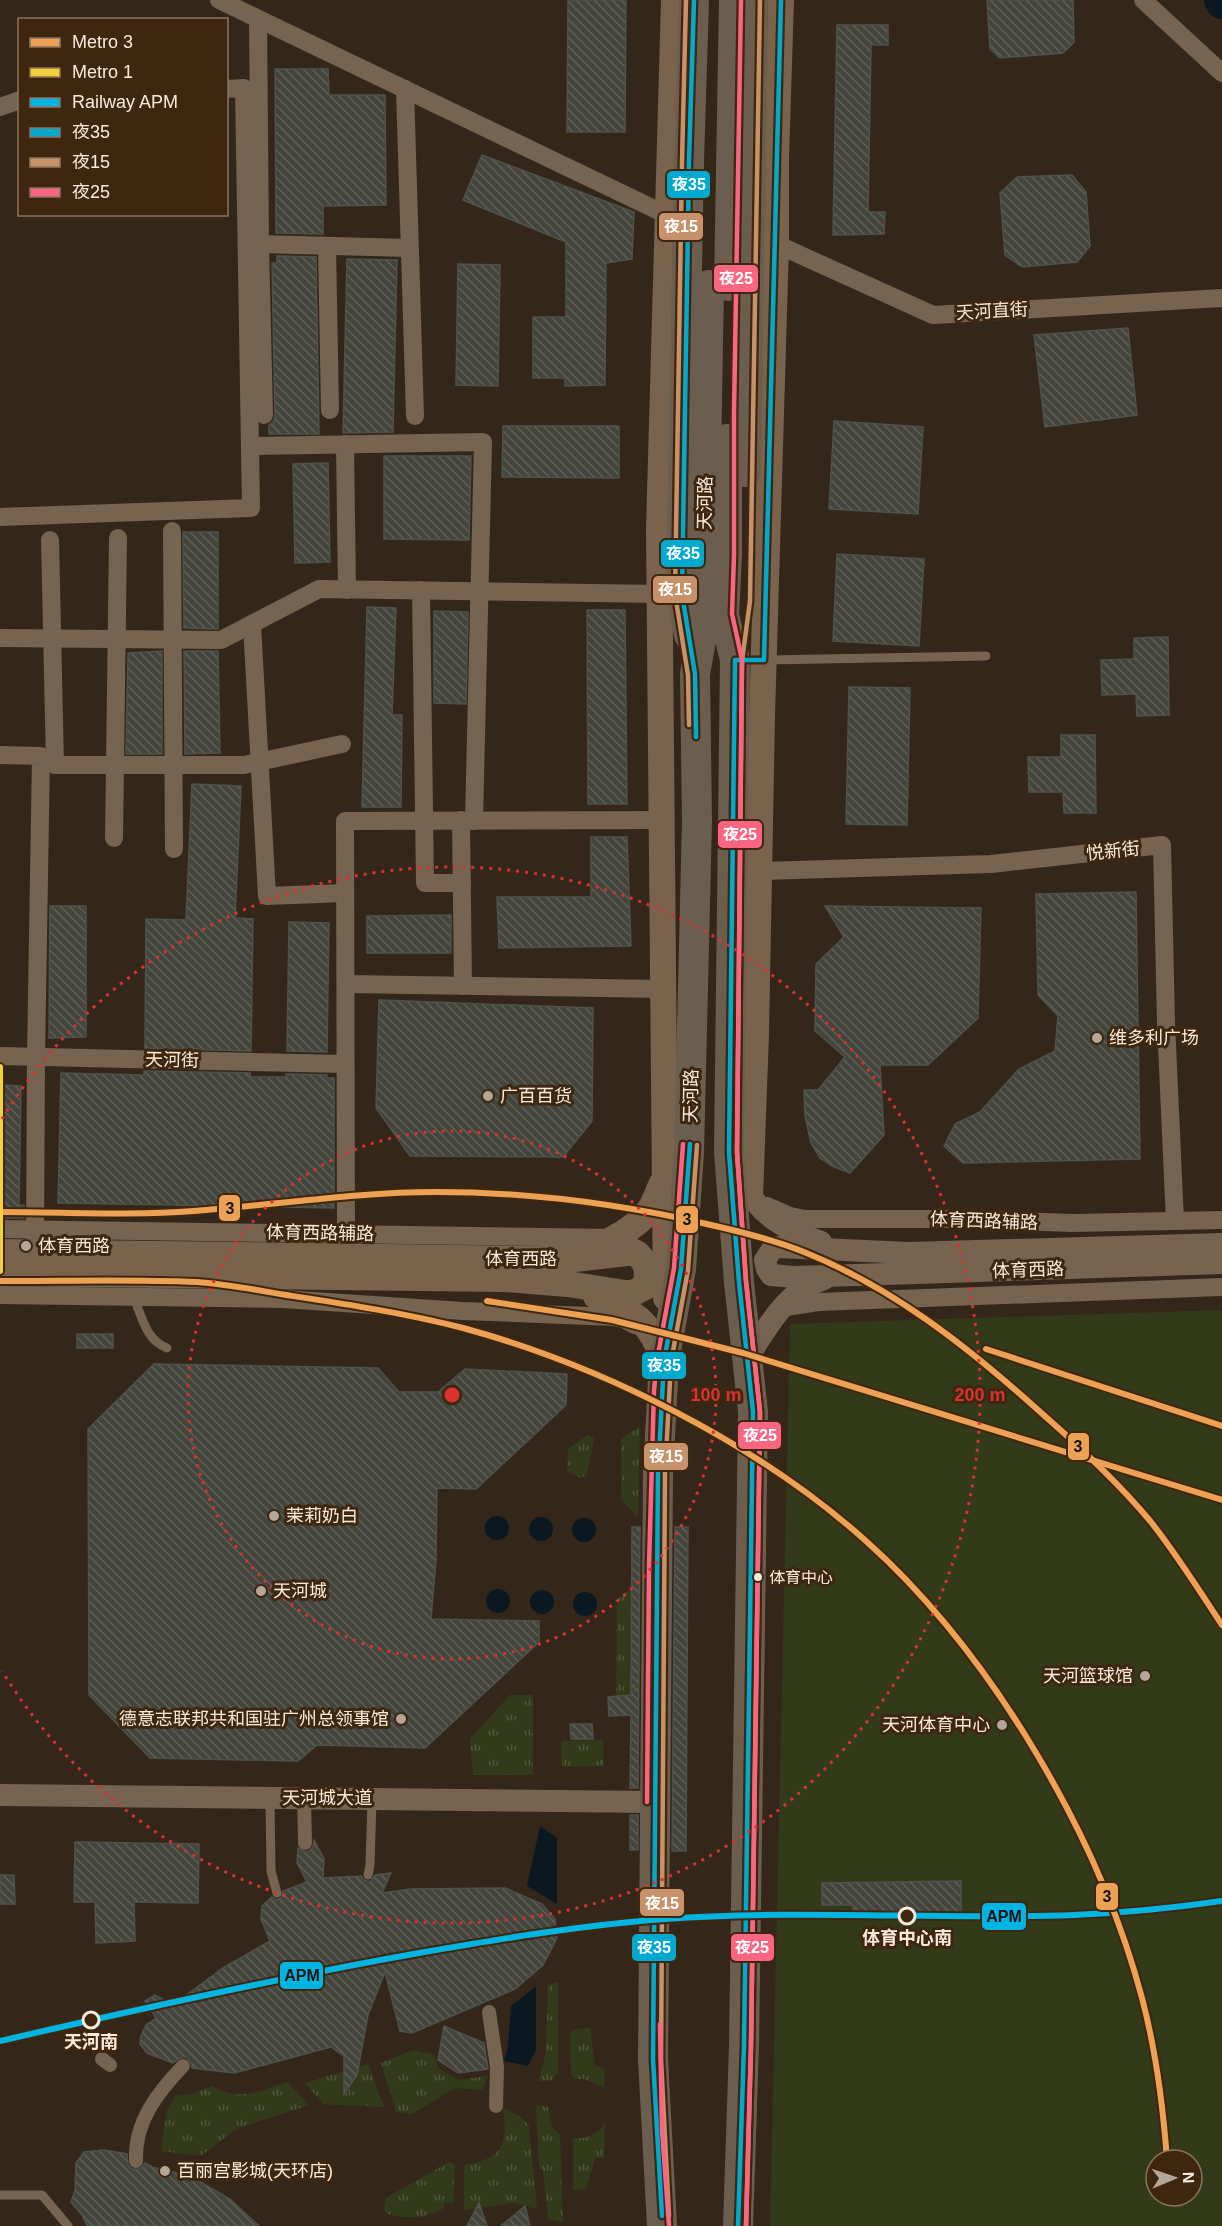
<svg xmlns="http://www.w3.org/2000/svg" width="1222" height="2226" viewBox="0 0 1222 2226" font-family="Arial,'Noto Sans SC',sans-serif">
	<defs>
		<pattern id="grass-tufts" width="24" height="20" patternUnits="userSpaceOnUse" patternTransform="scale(1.5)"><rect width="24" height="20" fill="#323a19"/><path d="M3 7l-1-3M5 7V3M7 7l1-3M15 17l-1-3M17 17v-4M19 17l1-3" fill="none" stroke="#51573a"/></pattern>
		<pattern id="building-back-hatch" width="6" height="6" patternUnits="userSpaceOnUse" patternTransform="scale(1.5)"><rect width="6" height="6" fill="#43443c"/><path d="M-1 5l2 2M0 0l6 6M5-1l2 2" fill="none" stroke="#5f5f58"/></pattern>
	</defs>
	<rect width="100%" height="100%" fill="#34271a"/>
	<g fill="url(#grass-tufts)">
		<path d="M640 1426 638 1517 621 1499V1439Z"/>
		<path d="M588 1435 594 1439 587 1474 581 1478 567 1471 568 1449Z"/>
		<path d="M634 1586 633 1719 616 1706 617 1600Z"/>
		<path d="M510 1695H533V1775H473L470 1739Z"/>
		<path d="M603 1740 604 1766 562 1767 561 1741Z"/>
		<path d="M558 1982V2073L552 2080 539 2081 546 2051 548 1985Z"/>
		<path d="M590 2028 595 2065 605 2070 604 2088 584 2079H574L571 2074 570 2034 574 2029Z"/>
		<path d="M413 2050 435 2055 438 2068 458 2080 488 2076 482 2090 455 2088 412 2114 396 2112 381 2063Z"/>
		<path d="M368 2064 384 2107 323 2104 305 2083Z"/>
		<path d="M287 2082 309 2105 236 2129 201 2156 161 2151 166 2113 175 2096 192 2094 212 2086C237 2102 261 2091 287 2082Z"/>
		<path d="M536 2105 548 2107 552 2126 560 2135 563 2222 548 2219 543 2170 539 2169Z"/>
		<path d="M503 2108 521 2117 529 2126 537 2209 513 2203 464 2210V2165C503 2159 508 2145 503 2108Z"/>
		<path d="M605 2124 604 2158H595L586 2189 573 2190V2138C587 2140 596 2134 605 2124Z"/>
		<path d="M449 2162 455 2165 453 2203H444L443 2208C428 2219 405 2219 387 2214L384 2208 386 2198Z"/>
	</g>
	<path fill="#323a19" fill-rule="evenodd" d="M1222 1310V2226H770L790 1324ZM1156 2160H1192V2196H1156Z"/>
	<g fill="#0b1822">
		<circle cx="497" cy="1528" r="12"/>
		<circle cx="541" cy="1529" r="12"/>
		<circle cx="584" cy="1530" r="12"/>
		<circle cx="498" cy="1601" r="12"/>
		<circle cx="542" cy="1602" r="12"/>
		<circle cx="585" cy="1604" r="12"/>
		<path d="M540 1826 557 1838V1904L527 1886Z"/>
		<path d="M536 1986V2050L528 2066 504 2061 508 2046 511 2006Z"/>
	</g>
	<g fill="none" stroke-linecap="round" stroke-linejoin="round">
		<path stroke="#0b1822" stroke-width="32" d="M1220 0 1222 3"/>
	</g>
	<g fill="url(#building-back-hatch)" stroke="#4f514a" stroke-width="1.5">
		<path d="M568 0H626L625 132H567Z"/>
		<path d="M987 0H1073L1074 42 1063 53 1000 58 990 49Z"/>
		<path d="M837 25H888V45H871L868 212H885L884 234 833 235Z"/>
		<path d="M275 69H328L329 95H385L386 205 323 206V234L276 233Z"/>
		<path d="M482 155 634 212 632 259 606 263 605 385 565 386V378H533V317H566V242L463 200Z"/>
		<path d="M1072 175 1086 192 1090 246 1077 262 1022 267 1005 255 1000 193 1017 177Z"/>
		<path d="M277 256 316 257 319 434H269V425L274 421 275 415 272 263H277Z"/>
		<path d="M347 259 397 260 393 432 343 433Z"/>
		<path d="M458 264 500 265 498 386 456 385Z"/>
		<path d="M1128 328 1137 415 1045 427 1034 335Z"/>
		<path d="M834 421 923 427 918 514 829 509Z"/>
		<path d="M503 426H619V478L502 477Z"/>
		<path d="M384 456H471L469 540 384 539Z"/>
		<path d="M328 463 330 562 295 563 293 464Z"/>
		<path d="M183 532H218V629L184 628Z"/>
		<path d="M837 554 924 559 919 646 833 641Z"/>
		<path d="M367 607 396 608 392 715H402L401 807H362Z"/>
		<path d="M587 610H625L627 804H588Z"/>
		<path d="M434 611 468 612 466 704 434 703Z"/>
		<path d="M1168 637 1169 715 1137 716 1136 694 1102 695 1101 660 1134 659V638Z"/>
		<path d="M162 651V754H126L128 653Z"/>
		<path d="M184 651H218L220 753 185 754Z"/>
		<path d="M849 687 910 688 907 825 846 824Z"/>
		<path d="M1061 735H1095L1096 813H1064L1063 792H1029L1028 757H1061Z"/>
		<path d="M192 784 241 786 235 918 253 919 251 1051 145 1048 146 919 186 920Z"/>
		<path d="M591 837H627L631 946 499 948 497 897H591Z"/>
		<path d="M1136 892 1140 1159 963 1163 944 1146 955 1124 980 1112 1019 1069 1055 1051 1058 1016 1038 995 1036 894Z"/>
		<path d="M50 906H86V1037L49 1038Z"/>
		<path d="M825 906 981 908 978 1018 928 1065H880L884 1135 850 1173 832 1166 820 1158 811 1143 805 1116 804 1090H818L845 1057 815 1031 816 964 844 937Z"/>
		<path d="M451 915V953H367V916Z"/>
		<path d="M289 922 329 923 327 1052 287 1051Z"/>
		<path d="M379 1000 593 1008 592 1121 563 1157 410 1156 376 1108Z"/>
		<path d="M144 1071 250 1073V1077H286V1074L327 1075 326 1078H334V1208L58 1203 61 1073 144 1075Z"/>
		<path d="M0 1085 21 1086 19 1205H24V1218H0Z"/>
		<rect x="77" y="1334" width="36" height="14"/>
		<path d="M154 1364 378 1368 399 1392H438L465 1369 567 1374 566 1405 476 1489 437 1488 436 1560 431 1619 539 1621V1642L425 1748 317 1745 298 1761 150 1758 89 1695 88 1429Z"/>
		<path d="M632 1527H640L638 1788H630L631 1715 609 1716 608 1697 631 1695Z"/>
		<path d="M675 1527H688L686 1851H672Z"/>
		<path d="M570 1724H592L593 1739H571Z"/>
		<rect x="630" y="1815" width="8" height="35"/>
		<path d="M314 1840 324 1859 323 1878 361 1876 364 1880 370 1882 375 1875 391 1873 382 1893 410 1889 505 1888 542 1904 555 1919 557 1938 543 1965 515 1989 412 2033 400 2031 385 1972 368 2015 357 2075 344 2094V2056L331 2047 234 2073 192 2068 191 2063 186 2057 180 2058 173 2063 147 2053 140 2044 141 2036 146 2025 156 2018 145 2001 155 1995 173 2005 223 1968 270 1941 261 1919 262 1906 272 1897 276 1900 281 1898 283 1891 307 1882 297 1863 298 1848 305 1852 309 1851 313 1847Z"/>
		<path d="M75 1842 199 1844 198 1903 134 1902 135 1941 96 1943 95 1902H74Z"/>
		<path d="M0 1875H14L15 1904H0Z"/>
		<path d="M961 1881V1918L853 1919V1905H822V1883Z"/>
		<path d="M444 2026 484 2043 488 2069 458 2073 438 2060Z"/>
		<path d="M104 2150 127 2154 128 2165 132 2169H140L145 2163 152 2167 190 2176 230 2199 259 2226H87L82 2215 71 2202 75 2190 76 2163 84 2152Z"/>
		<path d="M479 2203 487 2226H467Z"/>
		<path d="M525 2206 530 2226H501Z"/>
	</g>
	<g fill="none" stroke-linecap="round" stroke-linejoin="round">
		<g stroke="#766350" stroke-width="9">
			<path d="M766 660 986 656"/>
			<path d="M134 1298C142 1317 146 1340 167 1348"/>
			<path d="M270 1798 271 1871 277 1893"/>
			<path d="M368 1875 370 1865 372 1800"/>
			<path d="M0 2195H42L68 2226"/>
		</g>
		<g stroke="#766350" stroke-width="14">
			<path d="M304 1798 305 1843"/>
			<path d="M489 2012 497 2067 496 2106"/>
			<path d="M102 2059 110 2065"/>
			<path d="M136 2161C134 2122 158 2092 183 2066"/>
		</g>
		<g stroke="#766350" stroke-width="18">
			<path d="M219 0 667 215"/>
			<path d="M1143 0 1222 73"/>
			<path d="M258 19 260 244 264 415"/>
			<path d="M405 89 415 416"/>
			<path d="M0 107 20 100"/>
			<path d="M260 244 408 248"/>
			<path d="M776 244 933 315 1222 298"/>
			<path d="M327 246 330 410"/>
			<path d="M345 444 347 590"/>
			<path d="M250 446 483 442 474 821"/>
			<path d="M0 517 251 508 244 88 226 89"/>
			<path d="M172 531 174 849"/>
			<path d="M50 540 55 765H244L342 744"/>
			<path d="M421 590 425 883H462"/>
			<path d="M252 624 267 896 345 893"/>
			<path d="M0 638 221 640 319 589 659 594"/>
			<path d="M0 755 41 756 36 1057 35 1241"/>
			<path d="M461 820 463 986"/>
			<path d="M114 838 118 538"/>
			<path d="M760 871 991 864 1162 845 1166 1023 1175 1221"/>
			<path d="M346 984 663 989"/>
			<path d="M0 1056 345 1064"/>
			<path d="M767 1206 790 1216 805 1219H962L1072 1223 1222 1220"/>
			<path d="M0 1229 614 1238"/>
			<path d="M346 1233 345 821 662 820"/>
			<path d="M0 1295 283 1299 463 1311 614 1317 624 1319 635 1325"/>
			<path d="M780 1308 818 1302 1222 1287"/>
		</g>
		<g stroke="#766350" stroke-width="22">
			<path d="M743 1182C759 1216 786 1230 821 1242"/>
			<path d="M1222 1244 909 1253 779 1247 773 1248 765 1260 767 1269 771 1275 794 1277 1222 1263"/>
			<path d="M748 1357C769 1325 786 1291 824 1279"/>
			<path d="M0 1795 654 1802"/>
		</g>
		<g stroke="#79634d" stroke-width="26">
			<path d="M750 1197 756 1034 762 716 776 244V158L781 0"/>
			<path d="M0 1252 534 1259H575L635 1252C647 1261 649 1272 645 1287L633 1293H625L568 1284 504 1279 0 1273"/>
			<path d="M588 1252C610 1240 636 1229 650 1209 655 1201 658 1191 662 1183"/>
			<path d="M596 1296C634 1311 651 1322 664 1361"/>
			<path d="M666 1298 659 529 674 0"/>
		</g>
		<g stroke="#6c5e4f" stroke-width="30">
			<path d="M727 439V555L724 615 735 660 729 1152 739 1282 753 1412 744 2046 738 2226"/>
			<path d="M746 472 753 0"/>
			<path d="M689 635 682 594V528L689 161 694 0"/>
			<path d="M662 2226 653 2059 658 1474 664 1361 681 1269 689 1153 697 820 695 674 703 629 709 285"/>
		</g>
		<path stroke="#6c5e4f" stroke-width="30" d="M729 286 734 0"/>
		<g stroke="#3f270f" stroke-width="9">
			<g id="bus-1">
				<path d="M694 0 689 161 682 594 695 674 696 737"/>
				<path d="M662 2216 653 2059 658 1474 664 1361 681 1269 690 1144"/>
				<path d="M738 2226 744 2046 753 1412 739 1282 729 1152 735 660H764L781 0"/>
			</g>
		</g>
		<g stroke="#3f270f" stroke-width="9">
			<g id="bus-2">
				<path d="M686 0 682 161 675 594 688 675 689 725"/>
				<path d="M669 2216 661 2059 665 1474 671 1362 688 1270 697 1145"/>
				<path d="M746 2226 751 2046 760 1412 746 1281 737 1152 742 661 750 601 760 0"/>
			</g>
		</g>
		<g stroke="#3f270f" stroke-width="9">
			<g id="bus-3">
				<path d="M741 0 734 413V555L732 614 742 660 737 1152 746 1281 760 1412 751 2046 746 2226"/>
				<path d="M647 1802 649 1566 654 1390 657 1360 674 1268 683 1144"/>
				<path d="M660 2024 662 2130 669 2225"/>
			</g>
		</g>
		<use href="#bus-1" stroke="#00a9ce" stroke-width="4.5"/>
		<use href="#bus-2" stroke="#c7916a" stroke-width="4.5"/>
		<use href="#bus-3" stroke="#fa6682" stroke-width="4.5"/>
		<g stroke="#3f270f" stroke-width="10">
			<path id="rail-1" d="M0 2041C139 2009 278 1978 419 1953 500 1939 582 1925 665 1919 801 1909 937 1920 1074 1915 1123 1913 1173 1908 1222 1901"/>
		</g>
		<use href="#rail-1" stroke="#00b5e2" stroke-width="6"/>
		<g stroke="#3f270f" stroke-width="10">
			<g id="metro-1">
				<path d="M0 1212C65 1212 129 1216 194 1211 275 1205 355 1192 436 1192 528 1192 621 1204 711 1225 742 1232 774 1240 804 1252 892 1287 968 1347 1038 1410 1078 1445 1117 1481 1151 1522 1177 1555 1199 1590 1222 1625"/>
				<path d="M0 1281C65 1281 132 1279 197 1282 227 1284 256 1290 286 1295 345 1304 405 1313 463 1328 603 1366 758 1444 866 1541 991 1653 1099 1836 1142 1998 1156 2051 1163 2105 1167 2160"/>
				<path d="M487 1301 612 1320 743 1353 1222 1500"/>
				<path d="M986 1349 1222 1426"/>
			</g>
		</g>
		<g stroke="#3f270f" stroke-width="10">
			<path id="metro-2" d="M0 1067V1271"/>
		</g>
		<use href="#metro-1" stroke="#eca154" stroke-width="6"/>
		<use href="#metro-2" stroke="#f3d03e" stroke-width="6"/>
	</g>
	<g fill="none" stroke="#d83231" stroke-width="3" stroke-dasharray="3 6">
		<circle cx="452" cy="1395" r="264"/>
		<path d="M2 1119A528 528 0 1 1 2 1671"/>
	</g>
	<g fill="#b5a698" stroke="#3f270f" stroke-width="2">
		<circle cx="1097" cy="1038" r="6"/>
		<circle cx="488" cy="1096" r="6"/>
		<circle cx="26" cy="1246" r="6"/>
		<circle cx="274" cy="1516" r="6"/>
		<circle cx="261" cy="1591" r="6"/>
		<circle cx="1145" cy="1676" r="6"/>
		<circle cx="401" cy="1719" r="6"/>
		<circle cx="1002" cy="1725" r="6"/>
		<circle cx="165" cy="2171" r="6"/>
	</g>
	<circle fill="#faeadc" stroke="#3f270f" stroke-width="2" cx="758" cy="1577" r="5"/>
	<g fill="#3f270f" stroke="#faeadc" stroke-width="3">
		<circle cx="907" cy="1916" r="8"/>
		<circle cx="91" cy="2020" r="8"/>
	</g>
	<g text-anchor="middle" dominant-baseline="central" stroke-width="6" stroke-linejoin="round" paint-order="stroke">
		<g font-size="16" fill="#faeadc" stroke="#3f270f" text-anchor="start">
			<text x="769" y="1577">体育中心</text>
		</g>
		<g font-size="18" fill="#faeadc" stroke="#3f270f">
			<text transform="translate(992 311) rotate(-3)">天河直街</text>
			<text transform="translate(705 503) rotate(-89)">天河路</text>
			<text transform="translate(1113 851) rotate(-6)">悦新街</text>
			<text transform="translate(172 1060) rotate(1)">天河街</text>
			<text transform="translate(691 1096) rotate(-89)">天河路</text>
			<text transform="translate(984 1221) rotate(2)">体育西路辅路</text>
			<text transform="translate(320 1233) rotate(1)">体育西路辅路</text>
			<text x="521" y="1259">体育西路</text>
			<text transform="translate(1028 1270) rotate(-2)">体育西路</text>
			<text x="327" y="1798">天河城大道</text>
		</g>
		<g font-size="18" fill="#faeadc" stroke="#3f270f" text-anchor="start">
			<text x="1109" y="1038">维多利广场</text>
			<text x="500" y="1096">广百百货</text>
			<text x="38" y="1246">体育西路</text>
			<text x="286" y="1516">茉莉奶白</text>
			<text x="273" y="1591">天河城</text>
			<text x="1133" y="1676" text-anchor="end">天河篮球馆</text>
			<text x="389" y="1719" text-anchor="end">德意志联邦共和国驻广州总领事馆</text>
			<text x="990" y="1725" text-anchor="end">天河体育中心</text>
			<text x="177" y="2171">百丽宫影城(天环店)</text>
		</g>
		<g font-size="18" font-weight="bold" fill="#faeadc" stroke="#3f270f">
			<text x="907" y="1938">体育中心南</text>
			<text x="91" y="2042">天河南</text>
		</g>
	</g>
	<circle cx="452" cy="1395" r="9" fill="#d83231" stroke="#3f270f" stroke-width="3"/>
	<g font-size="18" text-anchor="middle" font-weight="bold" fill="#d83231" stroke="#3f270f" stroke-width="6" stroke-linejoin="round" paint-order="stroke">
		<text x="716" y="1401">100 m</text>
		<text x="980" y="1401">200 m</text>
	</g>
	<g stroke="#3f270f" stroke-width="2">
		<rect x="666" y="170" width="45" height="29" rx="6" fill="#00a9ce"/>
		<rect x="658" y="212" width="46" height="29" rx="6" fill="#c7916a"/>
		<rect x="713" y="264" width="46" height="29" rx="6" fill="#fa6682"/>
		<rect x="660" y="539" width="45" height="29" rx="6" fill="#00a9ce"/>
		<rect x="652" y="575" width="46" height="29" rx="6" fill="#c7916a"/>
		<rect x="717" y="820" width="46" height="29" rx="6" fill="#fa6682"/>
		<rect x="218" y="1194" width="23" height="28" rx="6" fill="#eca154"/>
		<rect x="675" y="1205" width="24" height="29" rx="6" fill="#eca154"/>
		<rect x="641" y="1351" width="46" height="29" rx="6" fill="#00a9ce"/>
		<rect x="737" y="1421" width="45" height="29" rx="6" fill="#fa6682"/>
		<rect x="1067" y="1432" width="23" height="29" rx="6" fill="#eca154"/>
		<rect x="643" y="1442" width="46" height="29" rx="6" fill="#c7916a"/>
		<rect x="1095" y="1882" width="24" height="29" rx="6" fill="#eca154"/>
		<rect x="639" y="1888" width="46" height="29" rx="6" fill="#c7916a"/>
		<rect x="981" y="1902" width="46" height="29" rx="6" fill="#00b5e2"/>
		<rect x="730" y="1933" width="45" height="29" rx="6" fill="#fa6682"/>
		<rect x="631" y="1933" width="46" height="29" rx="6" fill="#00a9ce"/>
		<rect x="279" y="1961" width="45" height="29" rx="6" fill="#00b5e2"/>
	</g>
	<g font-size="16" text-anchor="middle" font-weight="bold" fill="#fff">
		<text x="689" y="190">夜35</text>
		<text x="681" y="232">夜15</text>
		<text x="736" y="284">夜25</text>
		<text x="683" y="559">夜35</text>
		<text x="675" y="595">夜15</text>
		<text x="740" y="840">夜25</text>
		<text x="664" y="1371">夜35</text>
		<text x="760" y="1441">夜25</text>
		<text x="666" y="1462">夜15</text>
		<text x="662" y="1909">夜15</text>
		<text x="752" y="1953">夜25</text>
		<text x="654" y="1953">夜35</text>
	</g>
	<g font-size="16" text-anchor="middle" font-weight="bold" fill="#111">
		<text x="230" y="1214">3</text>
		<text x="687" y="1225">3</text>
		<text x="1078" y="1452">3</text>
		<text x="1107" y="1902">3</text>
		<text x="1004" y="1922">APM</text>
		<text x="302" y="1981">APM</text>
	</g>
	<rect x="18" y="18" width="210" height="198" fill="#3f270f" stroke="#8a7561" stroke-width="1.5"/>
	<rect x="30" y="38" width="30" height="9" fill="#eca154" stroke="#8a7561" stroke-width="1.5"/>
	<text x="72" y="48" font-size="18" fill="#faeadc">Metro 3</text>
	<rect x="30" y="68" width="30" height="9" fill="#f3d03e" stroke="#8a7561" stroke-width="1.5"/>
	<text x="72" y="78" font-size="18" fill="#faeadc">Metro 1</text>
	<rect x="30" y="98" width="30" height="9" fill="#00b5e2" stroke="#8a7561" stroke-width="1.5"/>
	<text x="72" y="108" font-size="18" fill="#faeadc">Railway APM</text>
	<rect x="30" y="128" width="30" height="9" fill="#00a9ce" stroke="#8a7561" stroke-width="1.5"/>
	<text x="72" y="138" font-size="18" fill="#faeadc">夜35</text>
	<rect x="30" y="158" width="30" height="9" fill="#c7916a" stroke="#8a7561" stroke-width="1.5"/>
	<text x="72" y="168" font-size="18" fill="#faeadc">夜15</text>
	<rect x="30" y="188" width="30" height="9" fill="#fa6682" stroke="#8a7561" stroke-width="1.5"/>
	<text x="72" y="198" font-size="18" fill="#faeadc">夜25</text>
	<g transform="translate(1174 2178) rotate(88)"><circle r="28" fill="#3f270f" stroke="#8a7561" stroke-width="1.5"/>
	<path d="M0-4.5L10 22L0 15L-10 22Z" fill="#b5a698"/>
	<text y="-9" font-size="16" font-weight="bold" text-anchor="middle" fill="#faeadc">N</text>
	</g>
</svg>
